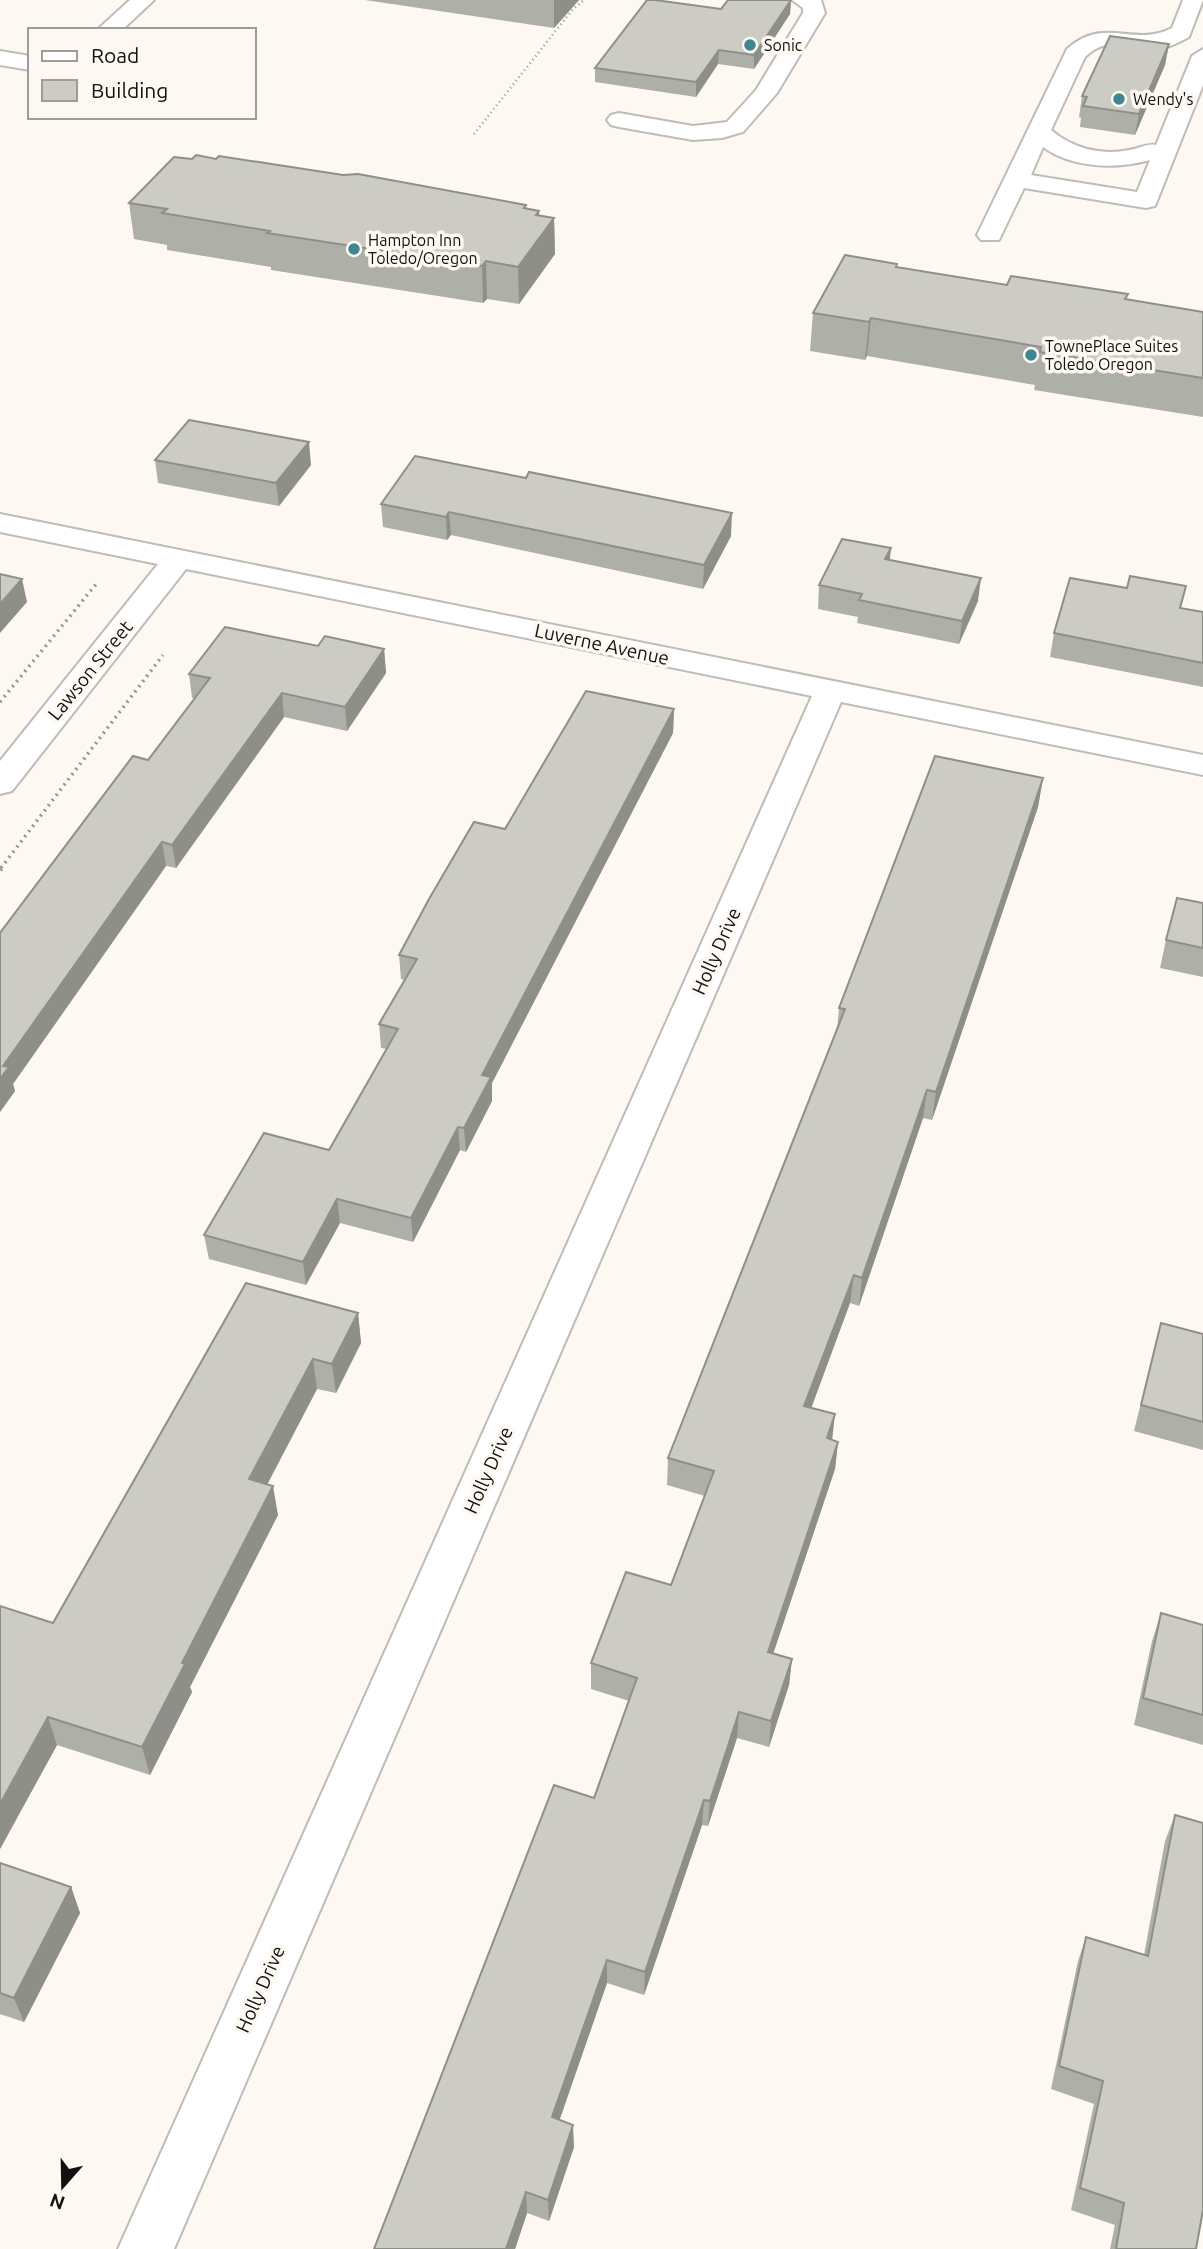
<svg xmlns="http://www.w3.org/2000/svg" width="1203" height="2249" viewBox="0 0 1203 2249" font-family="Ubuntu,sans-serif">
	<rect width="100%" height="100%" fill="#fdf9f2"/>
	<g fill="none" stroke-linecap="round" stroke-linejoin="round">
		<g stroke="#bfbcb6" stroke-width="4">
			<g id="minor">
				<path d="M130 0H154L122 30H97Z"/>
				<path d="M792 0H821L825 13 777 93 743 132 722 138 693 140 619 127 611 125 607 120 611 115 619 113 693 126 727 122 756 90 803 13V8Z"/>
				<path d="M1183 0H1203L1189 37C1179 42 1169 48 1158 49 1127 54 1112 32 1085 57L1051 130C1072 148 1101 156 1129 150 1139 149 1146 143 1156 145L1192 56 1203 49V85L1155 206 1146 208 1024 188 999 240H981L977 235 1067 49C1105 15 1133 48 1172 28ZM1043 147C1073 169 1117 169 1150 160L1137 192 1031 175Z"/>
				<path d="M0 51 30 56V70L0 65Z"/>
				<path d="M0 514 1203 755V775L841 702 174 2249H118L812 696 186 569 12 791 0 794V761L158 564 0 532Z"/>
			</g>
		</g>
		<path stroke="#97948f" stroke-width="2.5" stroke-dasharray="1 3.5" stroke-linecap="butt" d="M474 134 573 9 584 0"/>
		<g stroke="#97948f" stroke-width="3.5" stroke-dasharray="2 4.5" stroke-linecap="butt">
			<path d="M0 702 97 583"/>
			<path d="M1 868 163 655"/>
		</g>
		<path stroke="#97948f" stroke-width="4.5" stroke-dasharray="2 5" stroke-linecap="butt" d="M0 870 3 867"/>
		<use href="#minor" fill="#fff" fill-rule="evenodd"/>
	</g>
	<g fill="#afafa9">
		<path d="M365 0H579L554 28Z"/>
		<path d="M791 0 790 14 754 69 718 64 696 97 595 82V68L721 9Z"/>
		<path d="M1169 44 1165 65 1135 135 1080 127 1081 118 1079 117 1082 96Z"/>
		<path d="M192 159 526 205V209L539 215 554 218 555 254 519 304 487 299 483 303 271 270V267L167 250V245L134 239 129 203Z"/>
		<path d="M897 267 1007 285 1127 300 1203 312V417L1034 390 1035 385 867 356 865 360 810 351 813 313Z"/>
		<path d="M155 460 311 465 279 506 158 483Z"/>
		<path d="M381 504 731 536 703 589 451 535 447 540 383 527Z"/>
		<path d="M891 548 890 560 978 601 959 644 857 623 858 617 818 609 819 585Z"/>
		<path d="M1186 586 1181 608 1203 612V687L1050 657 1054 633 1127 588Z"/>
		<path d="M318 646 384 649 386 673 347 731 284 717 176 868 166 866 13 1084 15 1091 0 1112V933L148 760 195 698H192L189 674Z"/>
		<path d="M674 709 673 733 492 1083V1101L466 1152 460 1150 413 1242 340 1223 306 1285 209 1259 204 1235 329 1150 387 1049 381 1048 379 1024 405 980 401 979 399 955 505 829Z"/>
		<path d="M1043 778 1038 807 932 1120 923 1118 859 1306 850 1303 811 1408 832 1440 838 1442 835 1469 773 1654 792 1659 789 1685 769 1747 737 1738 708 1826 702 1825 644 1995 607 1983 559 2120 574 2147 549 2221 527 2213 515 2249H374L594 1798 629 1701 591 1689V1663L671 1585 705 1496 667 1485 668 1458 837 1031 839 1008Z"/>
		<path d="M1203 903V977L1160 968 1166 940Z"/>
		<path d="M358 1313 361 1343 336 1393 317 1389 267 1484 278 1515 190 1687 192 1692 150 1775 57 1745 0 1849 53 1623Z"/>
		<path d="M1161 1323 1203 1334V1450L1134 1431Z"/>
		<path d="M1161 1613 1203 1625V1745L1134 1725 1152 1641Z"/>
		<path d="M1175 1815 1196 2249H1110L1115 2225 1071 2210 1094 2104 1051 2089 1078 1961 1086 1937 1144 1955 1165 1841Z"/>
		<path d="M0 1863 71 1887 80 1913 24 2022 0 2014Z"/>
	</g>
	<g fill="#8f8f8a">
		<path d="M554 0H579L554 28Z"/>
		<path d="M791 0 790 14 754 69V55Z"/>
		<path d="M1169 44 1165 65 1135 135 1139 114Z"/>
		<path d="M719 50 718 64 696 97V82Z"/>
		<path d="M539 211 540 238 554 218 555 254 519 304 518 267 536 215Z"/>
		<path d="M486 261 487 299 483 303 482 266Z"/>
		<path d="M871 318 867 356 865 360 869 322Z"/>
		<path d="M309 442 311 465 279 506 276 483Z"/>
		<path d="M449 512 451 535 447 540 446 517Z"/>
		<path d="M732 513 731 536 703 589 704 565Z"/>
		<path d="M891 548 888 571 885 559Z"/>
		<path d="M981 578 978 601 959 644 962 621Z"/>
		<path d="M22 579 27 602 0 633V604Z"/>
		<path d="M384 649 386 673 347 731 345 707Z"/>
		<path d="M282 693 284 717 176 868 172 845Z"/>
		<path d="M674 709 673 733 492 1083V1101L466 1152 464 1128 482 1075Z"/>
		<path d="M1043 778 1038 807 932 1120 936 1092Z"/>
		<path d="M162 842 166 866 13 1084 15 1091 0 1112V1079L3 1066Z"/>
		<path d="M927 1090 923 1118 859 1306 862 1278Z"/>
		<path d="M458 1127 460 1150 413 1242 411 1218Z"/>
		<path d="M337 1199 340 1223 306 1285 303 1262Z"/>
		<path d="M854 1275 850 1303 802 1433 804 1406Z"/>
		<path d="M358 1313 361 1343 336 1393 332 1364Z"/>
		<path d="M313 1359 317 1389 255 1508 249 1479Z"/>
		<path d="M835 1414 832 1441 827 1438Z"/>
		<path d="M838 1442 835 1469 765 1678 768 1652Z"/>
		<path d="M273 1486 278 1515 190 1687 192 1692 150 1775 142 1747 182 1663Z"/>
		<path d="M792 1659 789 1685 769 1747 771 1721Z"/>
		<path d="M739 1712 737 1738 708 1826 710 1801Z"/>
		<path d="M48 1717 57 1745 0 1849V1804Z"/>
		<path d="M704 1800 702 1825 644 1995 645 1972Z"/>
		<path d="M71 1887 80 1913 24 2022 14 1998Z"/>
		<path d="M607 1960V1983L553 2139 552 2117Z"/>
		<path d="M573 2125 574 2147 549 2221 548 2200Z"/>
		<path d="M526 2192 527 2213 515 2249H506Z"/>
	</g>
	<g fill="#ccccc5" stroke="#8f8f8a" stroke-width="2">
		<path d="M647 0H655L721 9 728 0H791L754 55 719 50 696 82 595 68Z"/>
		<path d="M1110 36 1169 44 1139 114 1083 106 1087 97 1082 96Z"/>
		<path d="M196 155 216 159 219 156 343 175 358 174 526 205 524 208 539 211 536 215 554 218 518 267 486 261 482 266 267 233 270 231 162 213 167 209 129 203 174 157 192 159Z"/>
		<path d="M845 255 897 264 896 267 1007 285 1011 276 1128 294 1125 299 1203 312V378L1040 352 1041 347 871 318 869 322 813 313Z"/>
		<path d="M189 420 309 442 276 483 155 460Z"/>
		<path d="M415 456 526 478 529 472 732 513 704 565 449 512 446 517 381 504Z"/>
		<path d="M842 539 891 548 885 559 981 578 962 621 859 600 862 594 819 585Z"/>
		<path d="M0 574 22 579 0 604Z"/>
		<path d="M1130 576 1186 586 1180 608 1203 612V663L1054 633 1070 578 1127 588Z"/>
		<path d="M225 627 318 646 325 636 384 649 345 707 282 693 172 845 162 842 3 1066 9 1067 0 1079V933L133 756 148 760 210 678 189 674Z"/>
		<path d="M586 691 674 709 482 1075 491 1077 464 1128 458 1127 411 1218 337 1199 303 1262 204 1235 264 1133 329 1150 398 1029 379 1024 417 959 399 955 429 899 474 822 505 829Z"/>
		<path d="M935 756 1043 778 936 1092 927 1090 862 1278 854 1275 804 1406 835 1414 827 1438 838 1442 768 1652 792 1659 771 1721 739 1712 710 1801 704 1800 645 1972 607 1960 552 2117 573 2125 548 2200 526 2192 506 2249H374L554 1785 594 1798 637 1678 591 1663 626 1572 671 1585 714 1471 668 1458 845 1009 839 1008Z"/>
		<path d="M1177 898 1203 903V948L1166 940Z"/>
		<path d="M246 1283 358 1313 332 1364 313 1359 249 1479 273 1486 182 1663 185 1664 142 1747 48 1717 0 1804V1606L53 1623Z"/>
		<path d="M1161 1323 1203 1334V1422L1141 1405Z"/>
		<path d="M1161 1613 1203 1625V1715L1143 1698Z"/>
		<path d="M1175 1815 1203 1823V2210L1196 2249H1116L1124 2203 1080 2188 1103 2081 1059 2066 1086 1937 1148 1956Z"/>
		<path d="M0 1863 71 1887 14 1998 0 1993Z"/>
	</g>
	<g fill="#408691" stroke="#fdf9f2" stroke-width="2.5">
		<circle cx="750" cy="45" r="7"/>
		<circle cx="1119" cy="99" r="7"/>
		<circle cx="354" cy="249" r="7"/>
		<circle cx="1031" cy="355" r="7"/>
	</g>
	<g text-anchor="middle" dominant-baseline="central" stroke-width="7" stroke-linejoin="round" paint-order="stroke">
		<g font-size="16" fill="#12110f" stroke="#fdf9f2" text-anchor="start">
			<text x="764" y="45">Sonic</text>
			<text x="1133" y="99">Wendy's</text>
			<text x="368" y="240">Hampton Inn<tspan x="368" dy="18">Toledo/Oregon</tspan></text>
			<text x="1045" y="346">TownePlace Suites<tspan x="1045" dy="18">Toledo Oregon</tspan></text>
		</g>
		<g font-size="19" fill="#12110f" stroke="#fdf9f2">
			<text transform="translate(602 644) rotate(12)">Luverne Avenue</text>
			<text transform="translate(90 670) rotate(-51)">Lawson Street</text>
			<text transform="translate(716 951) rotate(-66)">Holly Drive</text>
			<text transform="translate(488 1470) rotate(-66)">Holly Drive</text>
			<text transform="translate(260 1989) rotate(-66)">Holly Drive</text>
		</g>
	</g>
	<rect x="28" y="28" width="228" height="91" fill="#fdf9f2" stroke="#9f9c97" stroke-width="2"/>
	<rect x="42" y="51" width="35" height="10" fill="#ffffff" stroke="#9f9c97" stroke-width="2"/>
	<text x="91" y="63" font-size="21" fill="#12110f">Road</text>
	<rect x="42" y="80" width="35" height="21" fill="#ccccc5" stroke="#9f9c97" stroke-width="2"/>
	<text x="91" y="98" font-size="21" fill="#12110f">Building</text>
	<g transform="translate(63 2186) rotate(200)" stroke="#fdf9f2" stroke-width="5" paint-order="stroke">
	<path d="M0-5L12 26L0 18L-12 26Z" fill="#12110f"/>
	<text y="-10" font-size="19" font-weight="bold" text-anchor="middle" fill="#12110f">N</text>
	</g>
</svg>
